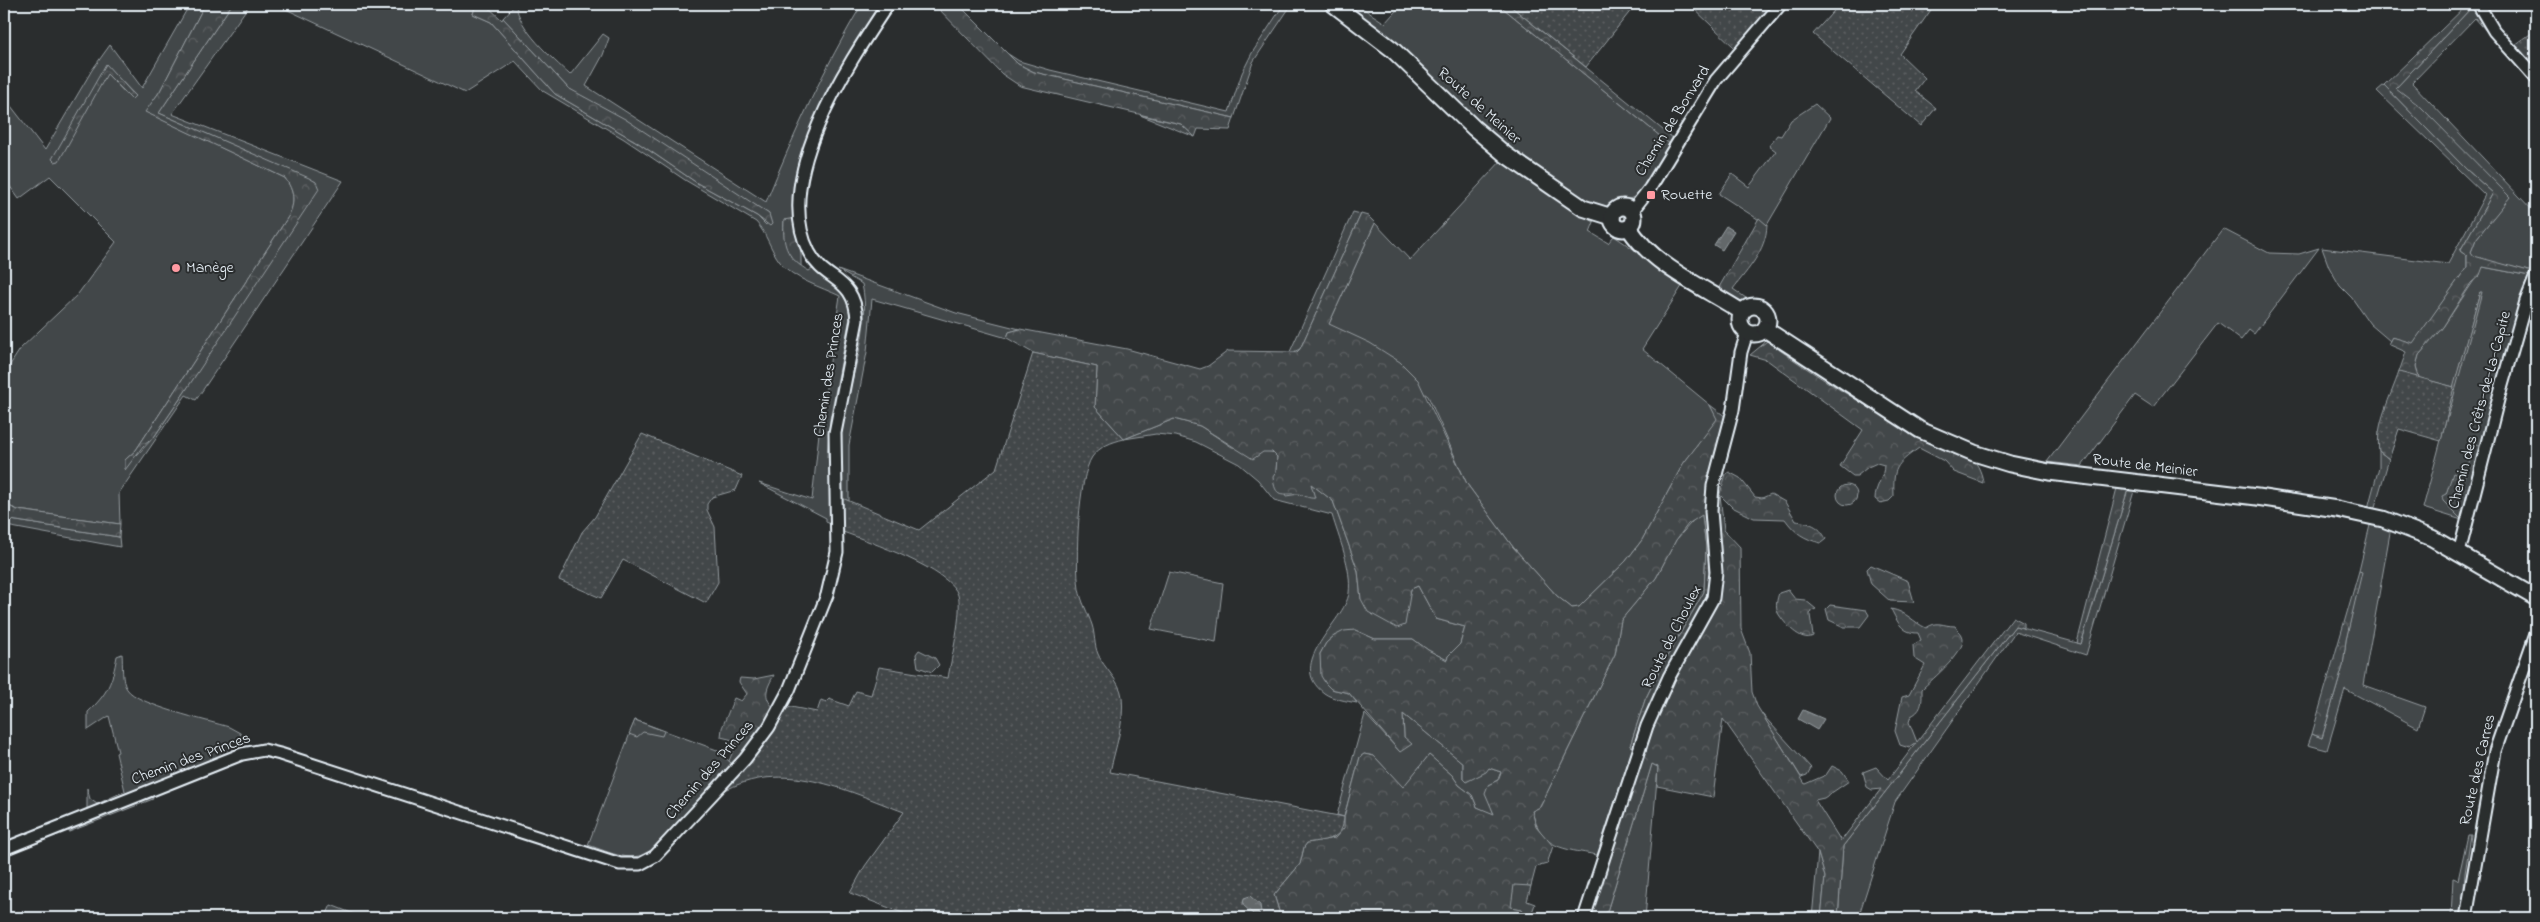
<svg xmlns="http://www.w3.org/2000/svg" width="2540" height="922" viewBox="0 0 2540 922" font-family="'Indie Flower',sans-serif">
	<defs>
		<pattern id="forest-crowns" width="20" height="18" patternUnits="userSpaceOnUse" patternTransform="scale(1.25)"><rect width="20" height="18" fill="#424648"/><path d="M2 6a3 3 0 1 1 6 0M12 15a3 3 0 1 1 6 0" fill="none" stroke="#5d6163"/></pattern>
		<pattern id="park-dots" width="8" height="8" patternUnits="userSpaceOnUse" patternTransform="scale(1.25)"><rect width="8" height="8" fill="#424648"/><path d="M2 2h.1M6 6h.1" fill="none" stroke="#5d6163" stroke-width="1.8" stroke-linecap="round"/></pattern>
		<pattern id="water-ripples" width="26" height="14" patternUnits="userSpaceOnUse" patternTransform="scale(1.25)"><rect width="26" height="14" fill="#63686b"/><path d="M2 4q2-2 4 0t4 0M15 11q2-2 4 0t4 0" fill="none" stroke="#797e81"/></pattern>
	</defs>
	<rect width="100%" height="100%" fill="#2a2d2e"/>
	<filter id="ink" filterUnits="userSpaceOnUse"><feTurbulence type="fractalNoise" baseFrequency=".02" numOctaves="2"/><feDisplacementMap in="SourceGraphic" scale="10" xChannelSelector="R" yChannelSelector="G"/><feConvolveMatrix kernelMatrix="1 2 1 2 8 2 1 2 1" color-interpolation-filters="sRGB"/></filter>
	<g filter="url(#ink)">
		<g fill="#424648" stroke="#959ca0" fill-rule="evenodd">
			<path d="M190 4H205L160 91 146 112 285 178C294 191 296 202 288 217L136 450 125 460 137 455 154 437 184 393 316 182 159 113 232 4H250L172 114 343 181 196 400 186 395 119 493 120 524 18 510 4 504V369L8 368 21 348 78 294 116 242 50 176 19 199 4 178V97L45 150 92 70 110 45 142 88ZM106 65 135 95 131 99 107 74Z"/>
			<path d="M275 4H476L473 14 491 22 555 94 637 142 697 183 757 216 766 225 769 214 568 88 503 18 516 4C518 29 552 58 570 75L603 34 609 38 603 55 586 86 766 202C794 133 824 68 862 4H882L855 45 835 80 805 148 795 181 797 218 784 221C782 243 789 260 809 271L812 269 826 276 848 295 852 316 850 317 830 419 827 457 830 458 833 525 826 522V518L759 483 812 500 819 433 840 296C821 287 793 279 780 262 770 249 767 234 756 222L685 180 624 139 543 91 515 61 465 93Z"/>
			<path d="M1284 4H1292L1253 62 1234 118 1034 72 1018 64 1005 52 1019 61 1050 70 1229 112 1242 73 1252 53Z"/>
			<path d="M1344 4H1356L1385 23 1402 4H1498L1671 145 1637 196 1608 207 1585 203 1493 139Z"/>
			<path d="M2468 4H2475L2536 83V89L2475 18 2412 83 2536 214V262L2532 272 2474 257 2471 252 2476 239 2509 197 2396 88 2470 9Z"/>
			<path d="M2384 85 2466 169 2493 193 2460 251 2467 256V267L2413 344 2392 337 2390 341 2370 324 2352 298 2340 286 2329 267 2322 248 2448 264 2485 195 2377 91Z"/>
			<path d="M1815 104 1830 118 1767 225 1719 194 1732 174 1749 187 1776 151 1769 146 1777 135 1781 136 1791 120Z"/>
			<path d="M1140 115 1181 124 1195 137Z"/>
			<path d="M1502 160 1594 222 1590 232 1608 243 1614 236 1684 283 1642 349 1710 405 1718 419 1683 464 1642 540 1626 561 1579 607 1572 608 1557 596 1513 547 1467 484 1428 396 1329 324 1375 223 1410 260Z"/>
			<path d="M1353 212 1361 214 1300 349 1289 354Z"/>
			<path d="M2223 229 2269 253 2299 254 2319 248 2254 334 2249 330 2241 340 2218 323 2153 407 2135 395 2082 466 2047 462Z"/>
			<path d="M2483 267 2530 276 2462 520 2423 508 2480 292 2454 387 2419 378 2416 366 2419 355 2443 327Z"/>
			<path d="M838 270 956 313 1020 329 1009 332 1007 338 872 299 867 352 849 445V501L842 498C841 472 839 446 843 421 850 378 872 328 862 284Z"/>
			<path d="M1174 419 1200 426 1232 447 1272 452 1277 457 1276 472 1286 496 1299 494 1314 498 1310 483 1333 501 1358 571 1361 599 1406 609 1411 589 1418 586 1436 619 1465 627 1460 644 1448 656 1447 660 1428 650 1413 639H1375L1355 630 1334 636 1326 643 1320 654 1326 684 1331 689 1349 693 1357 703C1347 701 1332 699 1324 693 1284 663 1345 622 1349 593 1352 568 1339 539 1332 515L1274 500 1258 480 1239 464 1196 442 1176 436 1156 434 1124 439Z"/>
			<path d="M2379 451 2389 459 2374 510 2368 508 2379 467Z"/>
			<path d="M2128 489 2134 491 2086 655 2015 632 1895 802 1858 918H1838L1843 846 2015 626 2081 644Z"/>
			<path d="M1702 515 1706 547 1704 592 1661 667 1645 700 1630 746 1633 748 1597 855C1562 848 1542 850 1532 811L1540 807 1615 654 1621 620 1656 578 1676 540 1697 516Z"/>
			<path d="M4 519 119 537 120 547 6 526H4Z"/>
			<path d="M2371 521 2391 527 2363 685 2425 707 2418 728 2345 689 2327 750 2308 745 2312 734 2322 738 2343 666 2346 640 2361 572 2359 571Z"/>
			<path d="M1169 572 1223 583 1216 642 1151 629Z"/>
			<path d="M122 654C123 664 121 681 127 689 137 705 209 721 229 727L240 733 244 742H239L236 750 231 753 90 809 87 808V788L90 799 97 804 125 791 116 753 118 752 109 716 88 730V712C108 693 112 683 117 656Z"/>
			<path d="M1761 713 1811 768 1807 775 1801 777Z"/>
			<path d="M1365 714 1400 752 1404 738 1403 714 1463 763V779L1489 768 1501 772 1498 780 1488 785 1489 799 1494 815 1477 807 1472 795 1459 785 1452 775 1429 755 1403 788 1374 756 1364 754 1360 757 1344 817 1337 815Z"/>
			<path d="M635 720 717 750 732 764 654 848C634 866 610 852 588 845Z"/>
			<path d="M1652 764 1658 767 1645 918H1605Z"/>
			<path d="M2468 835H2471L2465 873 2462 918H2451L2453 878 2458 880Z"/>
			<path d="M1818 853 1825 877 1821 918H1812Z"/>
			<path d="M1514 884 1531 886 1527 901 1535 904 1530 918H1524L1522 909 1510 907Z"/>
			<path d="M331 905 364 918H325Z"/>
		</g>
		<g fill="url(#forest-crowns)" stroke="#959ca0">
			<path d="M205 4H232L159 113 309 178 316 182 319 189 184 393 154 437 143 446 125 470V460L136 450 288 217C296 202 294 191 285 178L145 112 160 91Z"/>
			<path d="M476 4H485L502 20 503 18 568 88 625 119 769 214 772 224 770 226 757 216 697 183 637 142 555 94 491 22 473 14Z"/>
			<path d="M934 4H958L1018 64 1034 72 1234 118 1230 130 1198 129 1195 137 1181 124 1020 86 1002 74Z"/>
			<path d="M1498 4H1508L1674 139 1671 145Z"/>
			<path d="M2468 4 2470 9 2396 88 2421 107 2510 197 2476 239 2471 252 2474 256 2532 272 2530 276 2483 267 2480 275 2471 283 2443 327 2419 355 2416 366 2419 378 2410 392 2389 459 2379 451V432L2393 436 2402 384 2399 372 2406 352 2388 344 2392 337 2413 343 2467 267V256L2460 251 2493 193 2466 169 2384 85Z"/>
			<path d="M106 64 135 96 132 99 107 74 59 161 55 162 52 159Z"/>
			<path d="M1361 214 1368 216 1375 223 1329 324 1370 343 1400 362 1418 380 1467 484 1513 547 1557 596 1572 608 1579 607 1626 561 1642 540 1683 464 1717 419 1710 405 1726 417 1710 473 1706 503 1709 547V591L1662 679 1633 748 1630 746 1645 700 1661 667 1704 592 1706 547 1702 515 1688 524 1676 540 1656 578 1621 620 1615 654 1540 807 1532 811 1536 826 1553 846 1547 864 1536 867 1531 886 1514 885 1511 907 1522 909 1524 918H1278L1279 911 1274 895 1300 864 1304 847 1307 843 1335 838 1344 828V817L1360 757 1364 754 1374 756 1403 787 1429 755 1452 775 1459 785 1472 795 1477 807 1494 814 1485 793 1488 785 1498 780 1501 772 1489 768 1486 772 1466 782 1463 779V763L1403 714 1404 737 1412 744 1400 752 1349 693 1331 689 1326 684 1321 676 1320 654 1326 643 1334 636 1344 631 1355 630 1375 639H1413L1428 650 1447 660 1448 656 1460 644 1465 627 1436 619 1418 586 1411 589 1405 625 1397 628 1368 612 1361 599 1358 571 1333 501 1311 484 1315 498C1308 499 1305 495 1298 494 1282 493 1275 499 1273 477L1276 472 1277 457 1272 452H1263L1253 459 1200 426 1174 419 1124 439 1095 407 1097 367 1033 353 1007 338 1009 332 1020 329 1127 349 1200 369 1208 366 1228 351 1297 352 1300 349Z"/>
			<path d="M797 218 801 255V266C784 253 783 241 784 220Z"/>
			<path d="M1759 218 1767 225C1766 251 1748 269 1733 289L1746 298 1743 303 1718 289Z"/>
			<path d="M2480 292H2482L2448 417H2445Z"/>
			<path d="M1767 341C1815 376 1867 407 1920 436 1936 445 1958 449 1972 459 1978 463 1983 477 1983 483L1954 472 1944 461 1919 448C1895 465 1893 468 1894 496L1889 501 1880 503 1875 499C1875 486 1884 478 1884 465L1877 463 1868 467 1857 476H1853L1840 466 1863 430 1767 360 1750 355Z"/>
			<path d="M2478 445 2483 446 2462 520 2443 501 2442 496 2446 494 2453 473 2464 478 2474 446Z"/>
			<path d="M1729 472 1740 478 1755 497 1762 498 1771 494 1785 502 1796 521C1810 523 1819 525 1826 539L1821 543C1804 539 1795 533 1785 519L1754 518 1732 507 1720 495 1724 530 1740 547 1741 629 1750 653 1752 692 1757 706 1805 784 1826 775 1832 766 1842 771 1849 781 1824 798 1815 800 1841 841 1881 789 1872 790 1867 787 1863 772 1876 767 1888 780 1916 743 1909 748 1900 745 1895 731 1902 697 1909 695 1925 665 1914 658 1913 645 1921 640 1918 633C1902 633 1898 623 1891 609 1907 612 1913 622 1926 628 1938 620 1942 626 1955 626 1957 630 1961 632 1962 635 1970 649 1931 680 1922 689 1922 701 1923 710 1911 716L1909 722 1917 742 2013 617 2024 623V628L2015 626 1843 846 1838 918H1821L1825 877 1818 853 1723 719 1713 797 1657 786 1658 767 1652 764 1605 918H1590L1658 712 1718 595C1725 566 1716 538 1717 509 1718 497 1723 485 1726 474Z"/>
			<circle cx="1847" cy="495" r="10"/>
			<path d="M2117 488 2128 489 2081 644 2077 643Z"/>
			<path d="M4 504 18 510 120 524 119 537 4 519Z"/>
			<path d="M1871 565 1908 581 1914 602 1890 601 1871 584 1867 569Z"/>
			<path d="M2359 571 2362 572 2346 640 2343 666 2322 738 2312 734Z"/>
			<path d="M1788 590 1795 599 1805 600 1816 609 1811 611 1810 615 1813 636C1801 643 1784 623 1778 613 1775 607 1777 599 1779 593Z"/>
			<path d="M1830 605 1866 610 1869 615 1860 627H1844L1829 620 1826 609Z"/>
			<path d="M919 650 935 658 939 665 932 672 918 667 916 654Z"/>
			<path d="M774 675C767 688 762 696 774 708L751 744 732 764 729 761 737 741 721 737 722 728 734 698 741 701 747 694 739 682 740 678 754 679Z"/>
			<path d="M635 720 664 731 662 736 643 732 637 737 629 734Z"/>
			<path d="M151 794 153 799 69 832 67 827Z"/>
		</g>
		<g fill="url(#park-dots)" stroke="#959ca0">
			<path d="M1508 4H1636L1586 67Z"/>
			<path d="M1689 4H1775L1735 48Z"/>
			<path d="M1840 4H1935L1900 54 1925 78 1915 91 1936 108 1921 126 1813 34Z"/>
			<path d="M2536 30V54L2525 62 2512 47Z"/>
			<path d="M1033 353 1097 367 1095 407 1124 439C1112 442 1100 446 1092 457 1078 478 1075 562 1079 589 1081 601 1088 613 1092 625 1095 634 1094 645 1098 654 1104 669 1120 680 1122 697 1125 721 1115 749 1110 772L1344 817C1343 841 1327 839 1307 843L1304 847 1300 864 1274 895 1279 911 1278 918H916L850 893 865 866 904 812C845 790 783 758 722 792L760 747 786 709 791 707 817 712 821 700 826 702 829 699 849 706 856 691 871 695 879 667 948 678C951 660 963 611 958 595 951 570 868 541 843 532L842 498 919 530 996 469Z"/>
			<path d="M2399 372 2454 387 2441 441 2399 429 2389 459 2379 451C2375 425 2391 396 2399 372Z"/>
			<path d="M642 434 742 476 736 490 712 497 707 504V510L715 527 718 582 706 603 623 560 601 598 559 580 582 532 595 517Z"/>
		</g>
		<g fill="url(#water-ripples)" stroke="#989fa3">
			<path d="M1726 226 1734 231 1722 250 1714 245Z"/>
			<path d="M1803 710 1824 719 1817 730 1798 719Z"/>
			<path d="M1250 896 1260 905 1261 912 1259 915H1254L1243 905 1244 898Z"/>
		</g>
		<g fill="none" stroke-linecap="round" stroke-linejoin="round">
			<g stroke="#e8f1f8" stroke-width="15">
				<g id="minor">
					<path d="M2478 4 2494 31 2536 78"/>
					<path d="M1632 211 1650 188 1716 80 1781 4"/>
					<path d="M2459 553 2499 396 2526 301 2536 276"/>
					<path d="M4 849 242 754 264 750 280 754 620 864H640L655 856 745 759 769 727 789 690 827 595 837 552 835 433 857 320C855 276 825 283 809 252 771 178 848 64 888 4"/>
					<path d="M1584 918 1647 726 1669 677 1713 598 1716 572 1711 511 1713 486 1733 410 1741 352 1747 333"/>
					<path d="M2466 918 2495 751 2536 633"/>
				</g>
			</g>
			<g stroke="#e8f1f8" stroke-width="19">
				<g id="tertiary">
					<path d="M1333 4 1392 49 1474 128 1506 155 1583 208 1612 217"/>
					<circle cx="1623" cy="218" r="11"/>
					<path d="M1629 228C1654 267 1704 287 1742 312"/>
					<circle cx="1754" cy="320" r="14"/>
					<path d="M1765 329 1920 430 1974 453 2010 464 2049 472 2257 497 2337 509 2383 519 2432 538 2536 598"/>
				</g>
			</g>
			<use href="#minor" stroke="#2a2d2e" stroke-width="11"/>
			<use href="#tertiary" stroke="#2a2d2e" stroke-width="15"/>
		</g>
	</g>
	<g fill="#ff9aa2" stroke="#2a2d2e" stroke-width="2">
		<rect x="1646" y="190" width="10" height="10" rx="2.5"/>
		<circle cx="176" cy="268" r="5"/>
	</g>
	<g text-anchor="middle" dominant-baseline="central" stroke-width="4" stroke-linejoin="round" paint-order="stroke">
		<g font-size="16" fill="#e8f1f8" stroke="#2a2d2e">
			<text transform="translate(1479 106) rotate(42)">Route de Meinier</text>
			<text transform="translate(1673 121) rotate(-58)">Chemin de Bonvard</text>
			<text transform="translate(829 375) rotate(-81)">Chemin des Princes</text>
			<text transform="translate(2480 410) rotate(-75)">Chemin des Crêts-de-La-Capite</text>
			<text transform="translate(2145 466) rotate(7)">Route de Meinier</text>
			<text transform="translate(1672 637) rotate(-63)">Route de Choulex</text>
			<text transform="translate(191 759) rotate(-20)">Chemin des Princes</text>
			<text transform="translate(710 770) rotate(-49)">Chemin des Princes</text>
			<text transform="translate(2478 770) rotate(-77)">Route des Carres</text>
		</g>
		<g font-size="16" fill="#e8f1f8" stroke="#2a2d2e" text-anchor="start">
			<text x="1661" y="195">Rouette</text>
			<text x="186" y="268">Manège</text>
		</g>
	</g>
	<rect width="2540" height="922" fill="none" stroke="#2a2d2e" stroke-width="20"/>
	<rect x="10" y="10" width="2520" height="902" fill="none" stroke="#e8f1f8" stroke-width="2" filter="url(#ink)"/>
</svg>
